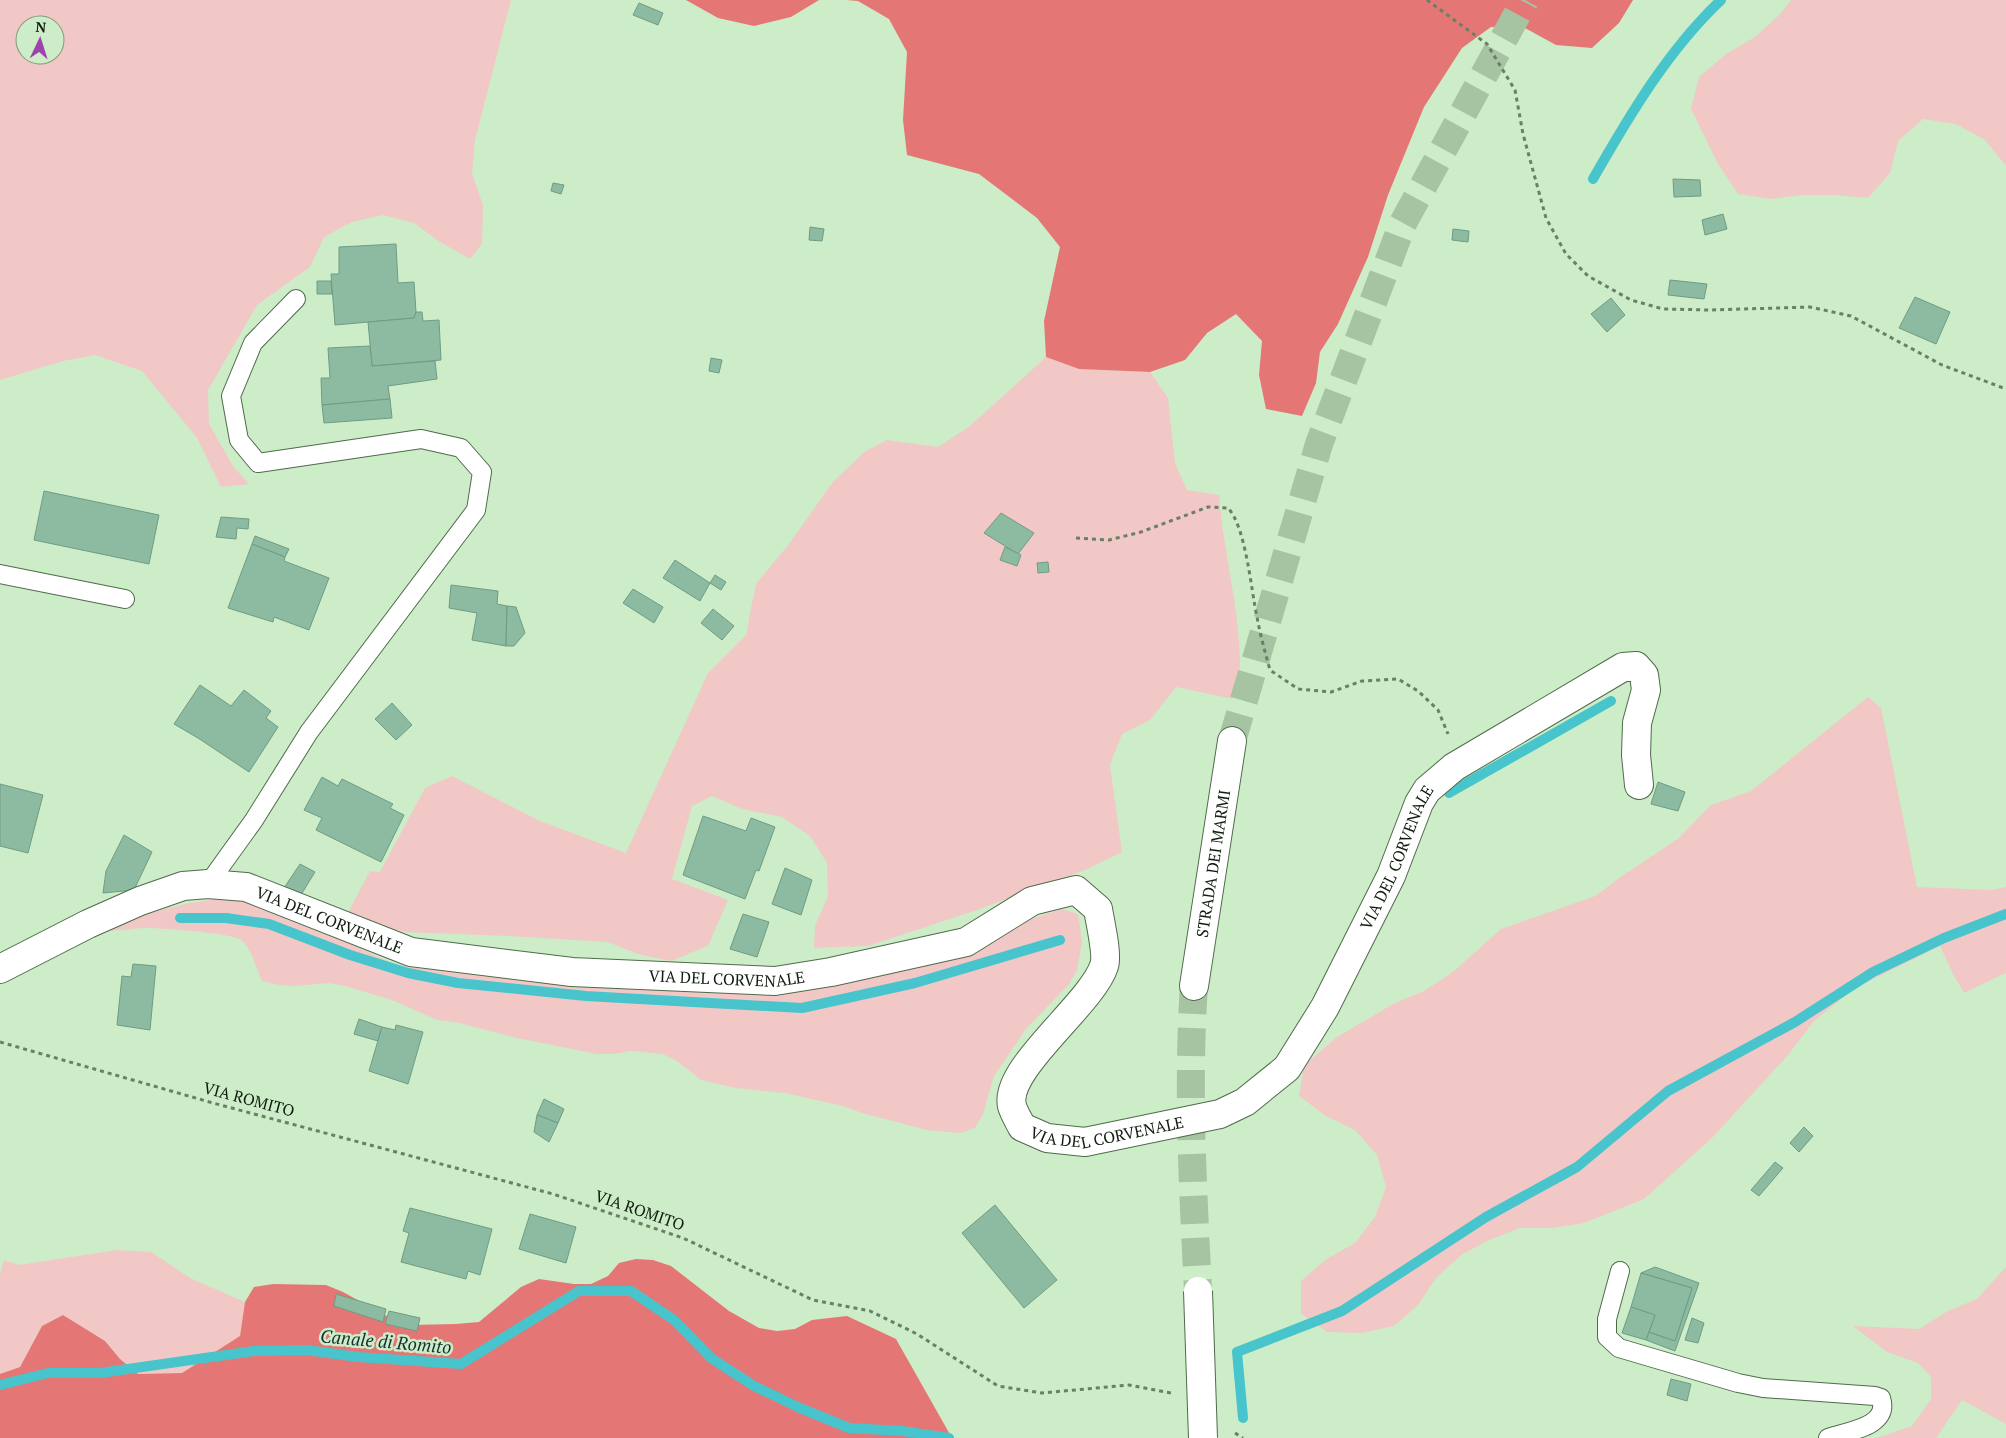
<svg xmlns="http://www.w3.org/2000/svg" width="2006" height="1438" viewBox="0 0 2006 1438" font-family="'PT Serif',serif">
	<rect width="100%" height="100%" fill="#ccedc7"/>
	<g fill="#f2c8c6" fill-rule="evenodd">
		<path d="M0 0H511L475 140 472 174 483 205 482 244 470 259 440 242 414 223 383 215 352 222 324 237 310 267 257 305 208 390 209 424 233 466 249 484 221 487 197 438 142 371 95 355 63 361 0 380ZM25 25H55V55H25Z"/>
		<path d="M1791 0H2006V166L1985 140 1956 124 1923 119 1898 141 1890 173 1868 198 1835 195H1802L1771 199 1738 194 1718 164 1691 109 1699 77 1726 54 1755 37 1779 15Z"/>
		<path d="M1046 357 1079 369 1150 372 1168 398 1175 463 1187 490 1219 495C1223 550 1239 605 1240 662 1240 674 1236 687 1233 699L1176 687 1150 720 1122 734 1110 765 1122 852 1085 870 977 910 868 946 814 948 815 926 828 896 827 863 810 836 782 817 742 809 712 796 692 806 672 879 728 900 708 946 671 961 638 954 608 942 508 936 404 932 346 916 370 871 380 872 425 788 452 776 540 821 626 853 708 673 747 634 749 618 756 584 789 544 833 482 864 452 887 440 938 447 970 426Z"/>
		<path d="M1868 697 1881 708 1917 887 1991 890 2006 887V973L1964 993 1953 974 1940 946 1855 988 1814 1021 1788 1055 1711 1139 1644 1199 1584 1223 1553 1228H1520L1489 1240 1461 1255 1436 1278 1418 1305 1394 1326 1361 1333 1327 1332 1301 1314V1281L1325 1260 1355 1243 1375 1217 1386 1187 1377 1155 1355 1130 1326 1116 1299 1096 1304 1065 1337 1037 1393 1004 1424 991 1453 972 1501 929 1595 896 1622 876 1679 838 1711 805 1751 791Z"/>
		<path d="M228 897 260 902 396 965 456 973 733 990 1022 922 1062 909 1078 914 1082 941 1077 970 1069 984 1026 1029 994 1076 983 1114 975 1128 960 1133 927 1130 862 1113 843 1106 785 1093 735 1088 701 1080 677 1061 663 1054 631 1051 614 1054H597L517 1038 455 1022 437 1020 392 1000 345 986 328 983 295 986 279 985 262 981C255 967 253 950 241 940 234 933 159 928 145 928 133 928 120 931 107 931L127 919 185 904Z"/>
		<path d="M117 1250 151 1252 190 1278 245 1302 240 1336 182 1373 138 1374 120 1359 105 1341 63 1315 42 1326 20 1367 0 1374V1273L4 1260 19 1265Z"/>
		<path d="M2006 1267V1424L1962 1400 1936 1438H1877L1912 1426 1931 1399V1377L1918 1363 1887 1352 1853 1326 1919 1329 1948 1311 1977 1299Z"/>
	</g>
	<g fill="#e47776">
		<path d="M686 0H819L791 17 754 26 718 18Z"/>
		<path d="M846 0H1633L1619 23 1592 48 1556 45 1525 28 1491 27 1462 48 1424 107 1388 195 1368 257 1338 324 1320 352 1316 383 1302 416 1266 409 1259 375 1262 341 1236 314 1207 333 1185 360 1150 372 1079 369 1046 357 1044 321 1060 247 1037 218 979 174 907 155 903 120 907 52 889 19 858 1Z"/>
		<path d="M636 1259 653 1260 671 1266 729 1311 759 1328 777 1331 795 1329 812 1320 847 1316 896 1339 952 1438H0V1374L20 1367 42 1326 63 1315 105 1341 120 1359 138 1374 182 1373 240 1336 245 1302 254 1287 273 1284 326 1285 343 1292 392 1319 411 1325 456 1324 479 1322 521 1287 539 1279 574 1284H591L608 1276 619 1263Z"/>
	</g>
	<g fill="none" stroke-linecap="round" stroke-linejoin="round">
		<g stroke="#47c4cc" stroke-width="10">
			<path d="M1593 179C1629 116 1668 50 1721 0"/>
			<path d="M1449 793 1611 701"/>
			<path d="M180 918H226L269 924 350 955 408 973 458 983 586 996 802 1008 915 983 1060 940"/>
			<path d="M0 1385 48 1373H100L254 1351 306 1350 358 1357 461 1364 579 1291H631L674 1320 711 1358 754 1386 800 1408 849 1428 902 1431 949 1438"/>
			<path d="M1243 1418 1237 1352 1342 1311 1486 1217 1577 1167 1668 1091 1795 1022 1873 972 1944 938 2006 914"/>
		</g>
	</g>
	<g fill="#8cbba2" stroke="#6e9c84">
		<path d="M639 3 663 13 658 25 633 15Z"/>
		<path d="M1673 179 1700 180 1701 196 1674 197Z"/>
		<path d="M553 183 564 185 561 194 551 191Z"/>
		<path d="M1723 214 1727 229 1705 235 1702 220Z"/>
		<path d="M810 227 824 229 822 241 809 240Z"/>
		<path d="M1453 229 1469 231 1468 242 1452 240Z"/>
		<path d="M396 244 398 283 414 282 416 312 414 318 335 325 331 274H339V247Z"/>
		<path d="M1670 280 1707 284 1704 299 1668 295Z"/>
		<path d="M317 281H331L332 294H317Z"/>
		<path d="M1915 297 1950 312 1936 344 1899 328Z"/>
		<path d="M1611 298 1625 315 1607 332 1591 314Z"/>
		<path d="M416 312H422L423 321 439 320 441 360 372 366 368 322 414 318Z"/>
		<path d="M370 346 372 366 435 361 437 379 388 386 390 399 322 405 321 378H330L328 348Z"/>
		<path d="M711 358 722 360 719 373 709 371Z"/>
		<path d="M390 399 392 418 324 423 322 405Z"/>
		<path d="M44 491 159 515 149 564 34 540Z"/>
		<path d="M1001 513 1034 533 1018 554 984 533Z"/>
		<path d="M221 517 249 519 248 529 237 528 236 539 216 537Z"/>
		<path d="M255 536 289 549 285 557 252 544Z"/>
		<path d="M252 544 285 557 284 561 329 578 309 630 274 617 273 622 228 608Z"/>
		<path d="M1005 547 1021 555 1017 566 1000 560Z"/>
		<path d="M675 560 710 583 700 601 663 578Z"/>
		<path d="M1048 562 1049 572 1038 573 1037 563Z"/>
		<path d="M715 575 726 582 721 590 710 583Z"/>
		<path d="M451 585 498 591 497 604 507 606 506 646 472 640 477 613 449 608Z"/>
		<path d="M633 589 663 607 654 623 623 603Z"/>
		<path d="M507 606 516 607 525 633 514 646H506Z"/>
		<path d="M713 609 734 626 722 640 701 623Z"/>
		<path d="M200 685 231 706 244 690 271 711 266 718 278 727 249 772 198 738 174 724Z"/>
		<path d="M392 703 412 725 396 740 375 719Z"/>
		<path d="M322 777 338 786 342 779 393 804 390 808 404 815 381 862 316 830 322 818 304 810Z"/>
		<path d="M1658 782 1685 792 1678 811 1651 804Z"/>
		<path d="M0 784 43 795 28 853 0 846Z"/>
		<path d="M703 816 746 831 751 818 775 827 759 871 756 870 745 899 683 875Z"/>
		<path d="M124 835 152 852 134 890 103 893 106 871Z"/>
		<path d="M300 864 315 872 299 898 284 888Z"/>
		<path d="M785 868 812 880 801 915 772 904Z"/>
		<path d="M743 914 769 922 757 957 730 949Z"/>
		<path d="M133 964 156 966 150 1030 117 1025 122 976 131 977Z"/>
		<path d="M359 1019 382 1027 378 1041 354 1034Z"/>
		<path d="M396 1025 423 1032 408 1084 369 1071 382 1027 395 1030Z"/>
		<path d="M544 1099 564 1109 558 1123 537 1115Z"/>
		<path d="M537 1115 558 1123 549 1142 534 1132Z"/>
		<path d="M1804 1127 1813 1136 1799 1152 1790 1143Z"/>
		<path d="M1775 1162 1783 1168 1759 1196 1751 1190Z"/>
		<path d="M995 1205 1057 1280 1024 1308 962 1233Z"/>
		<path d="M410 1208 492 1229 480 1275 468 1271 466 1279 401 1262 409 1233 403 1231Z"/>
		<path d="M530 1214 576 1227 566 1263 519 1249Z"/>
		<path d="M1655 1267 1699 1283 1675 1351 1646 1340 1649 1332 1675 1341 1692 1288 1641 1273Z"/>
		<path d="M1641 1273 1692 1288 1675 1341 1649 1332 1655 1315 1631 1307Z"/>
		<path d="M336 1294 386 1309 383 1322 334 1306Z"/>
		<path d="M1631 1307 1655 1315 1646 1340 1622 1333Z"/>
		<path d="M389 1311 420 1318 417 1331 385 1324Z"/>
		<path d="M1692 1318 1704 1323 1698 1343 1685 1340Z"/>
		<path d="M1671 1379 1691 1384 1687 1401 1667 1395Z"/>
	</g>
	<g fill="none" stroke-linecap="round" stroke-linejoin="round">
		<g stroke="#a6c3a2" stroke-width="28" stroke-dasharray="28 14" stroke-linecap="butt">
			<path d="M1232 741 1319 444 1403 223 1525 0"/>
			<path d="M1194 986C1187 1088 1193 1189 1198 1291"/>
		</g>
		<g stroke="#4f6b4b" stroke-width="20">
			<g id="service">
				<path d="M0 574 125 599"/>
				<path d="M208 884 254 820 309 732 476 510 482 472 461 448 421 439 258 463 239 440 231 396 253 343 296 299"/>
				<path d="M1620 1271 1607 1319V1337L1619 1348 1738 1383 1763 1388 1875 1396 1881 1398C1890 1427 1848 1431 1828 1438"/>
			</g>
		</g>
		<g stroke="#4f6b4b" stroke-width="30">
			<g id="minor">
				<path id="s1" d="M0 969 88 924 140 901 183 886 208 884 246 887 411 952 572 972 775 981 831 972 966 942 1032 901 1076 890 1098 909C1100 922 1108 955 1104 966 1091 1005 1003 1069 1012 1106 1014 1113 1019 1121 1022 1127L1047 1138 1085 1142 1220 1114 1245 1102 1287 1068 1325 1007 1391 876 1419 803 1427 790 1454 767 1623 667 1636 666 1644 675 1646 690 1637 723 1636 755 1639 785"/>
			</g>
		</g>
		<g stroke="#4f6b4b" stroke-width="30">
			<g id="secondary">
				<path id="s2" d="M1194 986 1232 741"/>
			</g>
		</g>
		<g stroke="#697f66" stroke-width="3" stroke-dasharray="4 4" stroke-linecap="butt">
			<path d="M1427 0 1487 44 1515 90 1523 134 1546 218 1566 254 1588 276 1631 300 1663 309 1710 310 1810 307 1851 316 1942 365 2006 389"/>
			<path d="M1076 538 1109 540 1141 532 1208 507 1228 508C1246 527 1251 590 1257 617 1260 634 1265 652 1270 670L1298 689 1331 692 1362 681 1398 679 1418 691 1438 710 1448 734"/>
			<path d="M0 1042 213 1103 553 1194 683 1238 813 1300 870 1311 917 1334 998 1386 1042 1393 1129 1385 1171 1393"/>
			<path d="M1235 1433 1243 1438"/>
		</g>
		<use href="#service" stroke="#fff" stroke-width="18"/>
		<use href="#minor" stroke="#fff" stroke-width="28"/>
		<use href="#secondary" stroke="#fff" stroke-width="28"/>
		<g stroke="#4f6b4b" stroke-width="30" stroke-linecap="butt">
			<path id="secondary-bridge" d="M1198 1291 1203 1438"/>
		</g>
		<use href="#secondary-bridge" stroke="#fff" stroke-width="28"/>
	</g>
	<g text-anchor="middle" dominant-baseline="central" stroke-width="5" stroke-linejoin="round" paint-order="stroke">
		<g font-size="16" fill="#101c0f" stroke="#ccedc7">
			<text stroke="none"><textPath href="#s1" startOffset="1929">VIA DEL CORVENALE</textPath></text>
			<text stroke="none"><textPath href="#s2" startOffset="124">STRADA DEI MARMI</textPath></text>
			<text stroke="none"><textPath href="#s1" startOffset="354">VIA DEL CORVENALE</textPath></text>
			<text stroke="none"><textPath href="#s1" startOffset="759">VIA DEL CORVENALE</textPath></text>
			<text transform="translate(249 1099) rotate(15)">VIA ROMITO</text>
			<text stroke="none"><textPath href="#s1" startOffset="1494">VIA DEL CORVENALE</textPath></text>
			<text transform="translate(640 1210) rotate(19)">VIA ROMITO</text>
		</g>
		<g font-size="18" font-style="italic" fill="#163032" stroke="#ccedc7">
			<text transform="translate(386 1341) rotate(5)">Canale di Romito</text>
		</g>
	</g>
	<g transform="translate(40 40) rotate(4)"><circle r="24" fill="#ccedc7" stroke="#81997d"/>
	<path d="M0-4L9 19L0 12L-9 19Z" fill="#9e43ad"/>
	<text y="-8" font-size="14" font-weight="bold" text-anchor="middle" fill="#101c0f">N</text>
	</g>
</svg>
